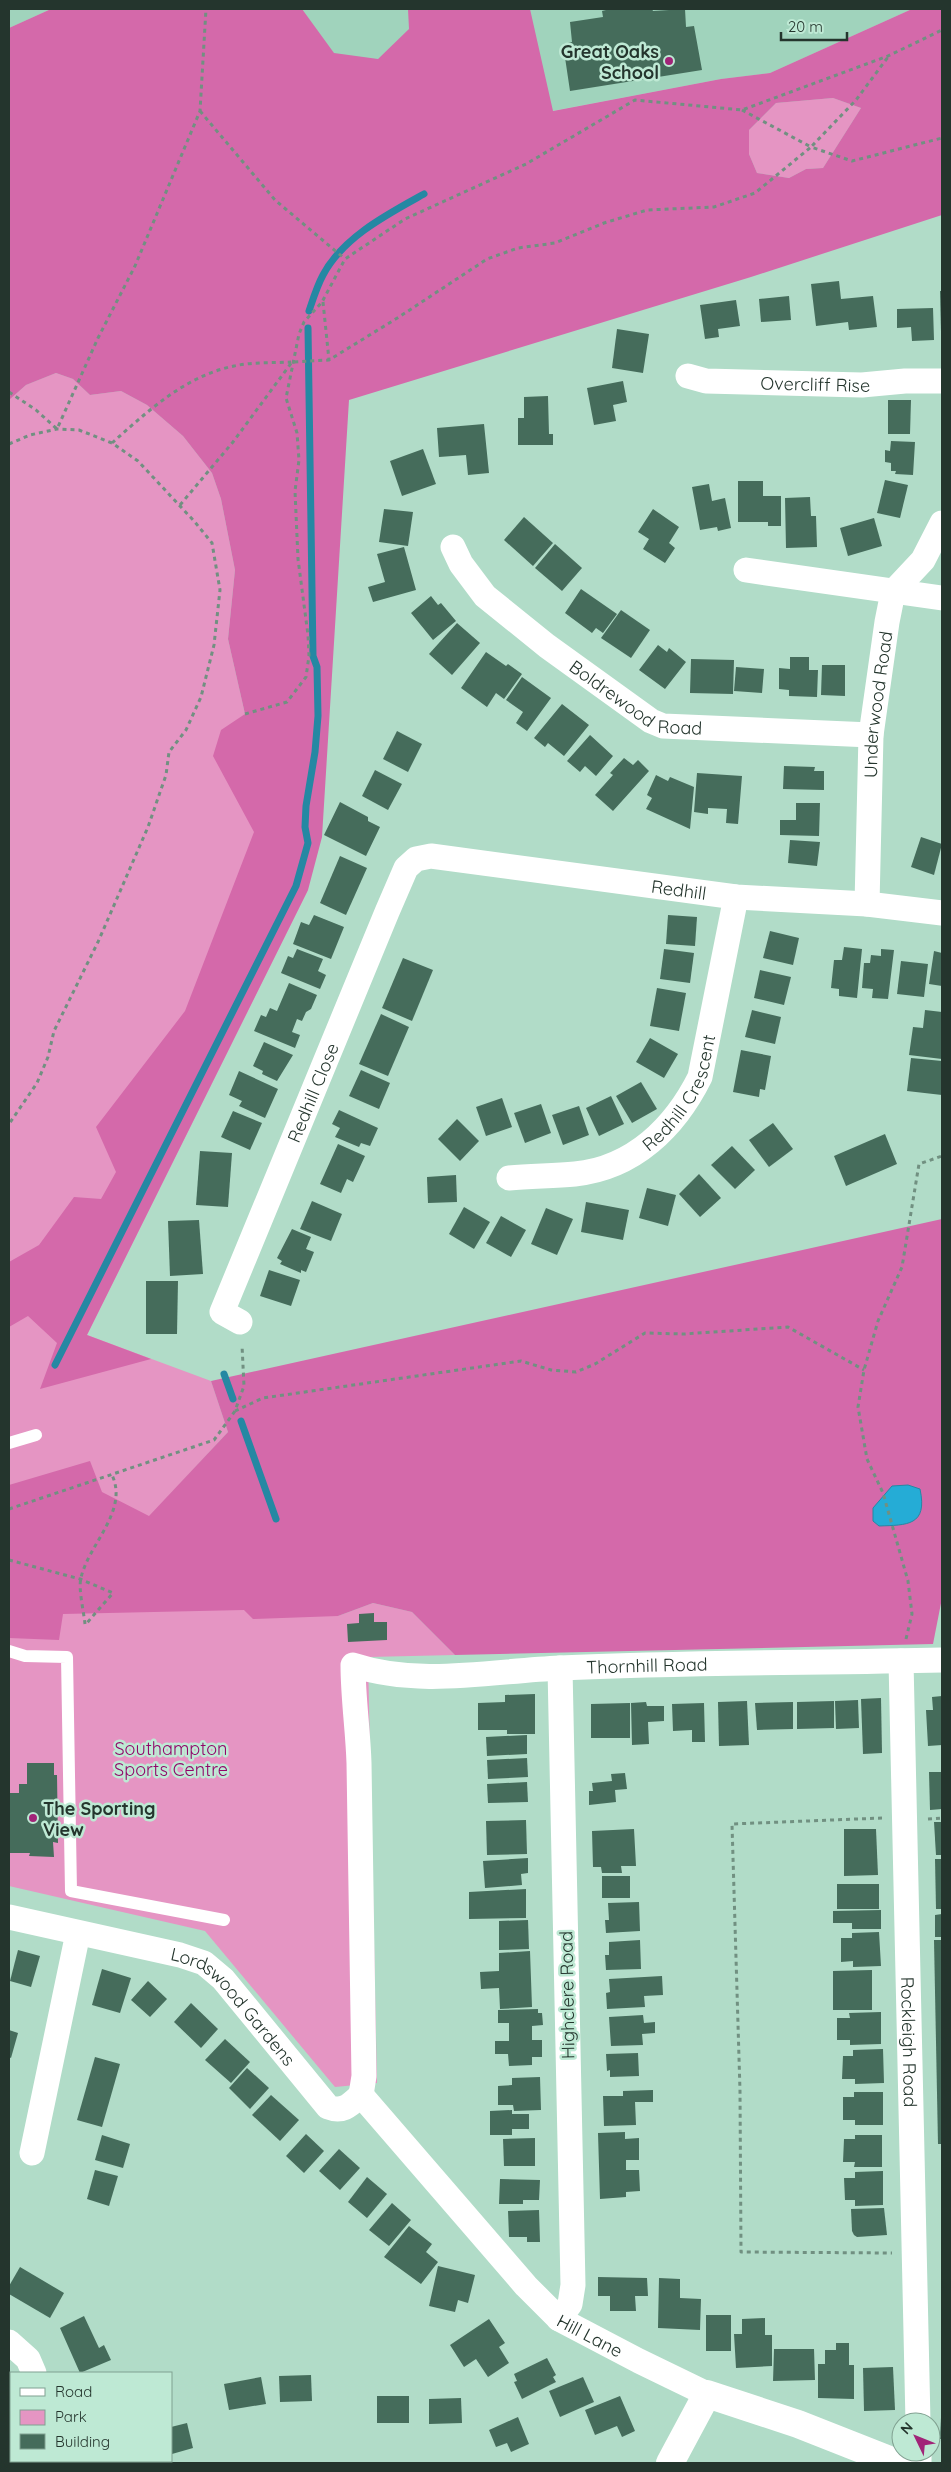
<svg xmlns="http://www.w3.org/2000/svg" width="951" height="2472" viewBox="0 0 951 2472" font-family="Quicksand,sans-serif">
	<rect width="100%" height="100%" fill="#b1dcc8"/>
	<g fill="#a0d3bc">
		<path d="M9 9H51L9 28Z"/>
		<path d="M241 9H912L770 73 721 79 367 146Z"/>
	</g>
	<g fill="#e595c3">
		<path d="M833 98 861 108 823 168 806 169 789 178 757 173 749 154V130L776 103Z"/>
		<path d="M56 373 73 379 90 395 121 391 147 405 183 436 212 473 221 499 235 570 228 639 245 714 308 890 87 1335 211 1381 228 1432 149 1517 338 1616 373 1603 412 1612 455 1655 368 1657 377 2083 335 2087 205 1931 9 1886V400L26 385Z"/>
	</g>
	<g fill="#d469aa" fill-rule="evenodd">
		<path d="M51 9H302L334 53 378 59 409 29 408 9H530L553 111 721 79 770 73 912 9H942V215L751 277 349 400 322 837 308 890 87 1335 151 1359 40 1389 57 1343 28 1316 9 1327V1262L39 1245 74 1197 101 1199 116 1172 96 1127 185 1011 254 832 213 756 221 730 245 714 228 639 235 570 221 499 212 473 183 436 147 405 121 391 90 395 73 379 56 373 26 385 9 400V28ZM833 98 861 108 823 168 806 169 789 178 757 173 749 154V130L776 103Z"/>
		<path d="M942 1219V1598L933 1644 455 1655 412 1612 373 1603 338 1616 253 1619 244 1610 63 1614 59 1640 9 1638V1485L90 1461 102 1492 149 1516 228 1432 211 1381Z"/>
	</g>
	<path fill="#25acd6" stroke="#2588a3" d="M908 1485 920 1489C928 1526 907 1525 879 1526L873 1521V1508L892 1486Z"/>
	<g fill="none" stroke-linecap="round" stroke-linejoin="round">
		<g stroke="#2588a3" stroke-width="7">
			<path d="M309 311C313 299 317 286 323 275 343 237 388 214 424 194"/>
			<path d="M55 1365 296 886 308 843 305 827 306 806 315 752 318 716 317 667 313 656 308 328"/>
			<path d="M224 1374 233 1399"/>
			<path d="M241 1421 276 1519"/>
		</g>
	</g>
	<g fill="#456c5b">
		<path d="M610 9H652L653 11 685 9 686 27 694 26 702 70 570 91 563 44 572 42 570 22 603 17 602 11Z"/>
		<path d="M839 281 841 299 873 296 877 327 849 330 848 322 816 326 811 284Z"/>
		<path d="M940 291H942V332H941Z"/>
		<path d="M789 296 791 320 761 322 759 299Z"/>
		<path d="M736 300 740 326 718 329 719 337 705 339 700 305Z"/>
		<path d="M933 308 934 340 912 341 911 327 897 328V309Z"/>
		<path d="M617 329 649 334 643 373 612 368Z"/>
		<path d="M623 381 627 402 613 405 616 421 594 425 587 388Z"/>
		<path d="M548 396 549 434H553V445H518V418H524V397Z"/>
		<path d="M888 400H911L910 434H888Z"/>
		<path d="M484 424 489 473 468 475 466 455 439 457 437 428Z"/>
		<path d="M891 441 915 442 913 475 895 474 896 471H891V463L885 462V450L890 451Z"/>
		<path d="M423 449 436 484 402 496 390 461Z"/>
		<path d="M885 480 908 485 900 518 877 513Z"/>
		<path d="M738 481H763V496H781V526H768V522H738Z"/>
		<path d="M709 484 712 501 725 498 731 528 718 531 717 527 700 530 692 487Z"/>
		<path d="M810 497 811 516H816L817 547 786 548 785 498Z"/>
		<path d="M384 509 413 512 408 546 379 542Z"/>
		<path d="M653 509 679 527 669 543 675 548 665 563 643 549 649 539 638 532Z"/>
		<path d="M524 517 553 543 533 566 504 540Z"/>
		<path d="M874 518 882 546 848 556 840 528Z"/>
		<path d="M555 544 582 568 562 591 535 568Z"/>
		<path d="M404 547 416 590 373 602 368 587 385 582 377 554Z"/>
		<path d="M581 589 617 614 603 633 596 628 592 633 565 613Z"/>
		<path d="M431 596 438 605 441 603 456 621 433 640 411 613Z"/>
		<path d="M621 610 650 630 631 658 601 638Z"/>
		<path d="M457 623 480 643 452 675 429 654Z"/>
		<path d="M658 645 667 652 669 648 686 662 665 689 639 670Z"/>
		<path d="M486 652 506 666 508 664 522 674 504 699 496 693 487 707 461 688Z"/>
		<path d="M790 657H809V670H818L817 697 789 696V690L779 689V668L790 669Z"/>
		<path d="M691 659 734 660 733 694 690 693Z"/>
		<path d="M822 665H845V696L821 695Z"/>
		<path d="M736 667 764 669 762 693 734 691Z"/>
		<path d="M522 677 551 698 527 731 516 723 523 712 506 700Z"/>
		<path d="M562 704 589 725 564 756 548 743 545 747 534 738Z"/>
		<path d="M397 731 422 744 408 772 383 759Z"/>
		<path d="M590 735 613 756 596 776 585 766 580 772 567 761Z"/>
		<path d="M624 758 633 765 638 760 649 771 613 811 595 795 613 775 610 773Z"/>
		<path d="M784 766 815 767 814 771H824V790L783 789Z"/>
		<path d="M375 770 402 784 388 810 362 796Z"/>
		<path d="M697 773 742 776 738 824 726 823 727 809 708 808V814L694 812Z"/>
		<path d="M656 775 668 781 670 777 694 787 690 829 646 809 652 798 647 795Z"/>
		<path d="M340 802 368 817V821L380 827 366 856 324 835Z"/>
		<path d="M796 803H820L819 836 780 835V820H796Z"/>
		<path d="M921 837 942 844 934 875 911 867Z"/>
		<path d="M790 840 820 842 817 866 788 863Z"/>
		<path d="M340 856 367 868 346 915 320 903Z"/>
		<path d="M314 915 344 927 331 959 293 944 301 922 309 925Z"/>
		<path d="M668 915 697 917 695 946 666 944Z"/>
		<path d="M770 931 799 938 793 965 763 958Z"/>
		<path d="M844 947 862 949 857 998 839 996V989L831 988 834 960H842Z"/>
		<path d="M297 949 323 959 318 971 326 975 320 989 281 973 288 956 293 958Z"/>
		<path d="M664 949 694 953 690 983 660 979Z"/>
		<path d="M881 949 894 950 888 999 872 998 873 989 862 988 864 963H870L871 955 881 956Z"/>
		<path d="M934 951 942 953V986L929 984Z"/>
		<path d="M403 958 433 970 412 1021 382 1008Z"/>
		<path d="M901 961 928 964 924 997 897 994Z"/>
		<path d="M760 970 791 977 784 1005 754 998Z"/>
		<path d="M289 983 317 995 311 1009 306 1012 302 1021 297 1019 292 1032 300 1035 295 1048 254 1031 261 1015 266 1017 270 1008 277 1011Z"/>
		<path d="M657 988 686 993 679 1031 650 1026Z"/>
		<path d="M752 1010 781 1017 775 1044 745 1037Z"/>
		<path d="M925 1010 942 1012V1059L909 1055 913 1027 923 1028Z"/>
		<path d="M381 1014 409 1027 388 1076 359 1064Z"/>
		<path d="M650 1038 678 1054 664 1078 636 1062Z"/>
		<path d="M264 1042 293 1055 277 1081 262 1074 263 1071 253 1066Z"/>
		<path d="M741 1050 771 1056 765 1090 760 1089 759 1097 733 1092Z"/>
		<path d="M911 1058 942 1061V1095L907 1091Z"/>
		<path d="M361 1070 390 1083 379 1109 349 1096Z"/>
		<path d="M239 1071 278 1089 265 1118 239 1106 242 1101 229 1095Z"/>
		<path d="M641 1082 657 1109 632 1123 616 1096Z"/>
		<path d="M611 1096 624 1124 599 1136 586 1108Z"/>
		<path d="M502 1098 512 1127 486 1136 476 1107Z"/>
		<path d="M541 1104 551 1133 525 1143 514 1113Z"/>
		<path d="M579 1106 589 1135 563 1145 552 1115Z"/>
		<path d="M339 1110 378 1128 370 1146 361 1143 359 1147 335 1137 340 1128 332 1124Z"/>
		<path d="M233 1111 262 1123 250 1150 221 1137Z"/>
		<path d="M457 1119 479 1141 460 1161 438 1139Z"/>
		<path d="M773 1123 793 1149 769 1167 749 1140Z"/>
		<path d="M885 1134 897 1164 846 1186 834 1156Z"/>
		<path d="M338 1144 365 1156 353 1182 347 1179 341 1193 320 1184Z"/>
		<path d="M732 1146 755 1170 735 1189 711 1165Z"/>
		<path d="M200 1151 232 1153 228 1207 196 1205Z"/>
		<path d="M699 1174 721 1198 700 1217 679 1194Z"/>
		<path d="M456 1175 457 1202 428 1203 427 1177Z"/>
		<path d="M647 1188 676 1195 668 1226 639 1218Z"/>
		<path d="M312 1201 342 1214 331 1241 300 1229Z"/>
		<path d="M586 1202 629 1210 623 1240 581 1232Z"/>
		<path d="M464 1207 490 1222 474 1249 449 1234Z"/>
		<path d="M546 1208 573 1219 557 1255 531 1244Z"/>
		<path d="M501 1216 526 1230 511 1257 486 1243Z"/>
		<path d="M199 1220 203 1274 170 1276 168 1221Z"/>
		<path d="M292 1229 311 1237 306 1249 314 1252 306 1272 301 1270V1273L280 1264 282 1261 277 1258Z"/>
		<path d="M269 1270 300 1280 291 1306 260 1296Z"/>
		<path d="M146 1281H178L177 1334H146Z"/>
		<path d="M374 1613V1622H387V1640L348 1642 347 1624 359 1623V1614Z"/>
		<path d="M535 1694V1734H507V1730H478V1703L505 1702V1695Z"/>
		<path d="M942 1696V1745L928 1746 926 1710H933L932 1697Z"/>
		<path d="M881 1698 882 1753 863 1754 861 1699Z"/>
		<path d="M858 1700 859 1728 836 1729 835 1701Z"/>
		<path d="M747 1701 749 1745 719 1746 718 1702Z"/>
		<path d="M834 1701V1728L797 1729V1702Z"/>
		<path d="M646 1702 647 1706H664V1721L648 1722 649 1744 632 1745 631 1703Z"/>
		<path d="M793 1702V1729L757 1730 755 1703Z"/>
		<path d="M630 1703V1738H591V1704Z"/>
		<path d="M704 1703 705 1742H692V1730L673 1731 672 1704Z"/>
		<path d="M527 1735V1754L487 1756 486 1737Z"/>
		<path d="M527 1758 528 1777 488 1779 487 1760Z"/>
		<path d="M27 1763H54V1775H57L58 1843 53 1842 54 1857 29 1856 30 1853H9V1793H19V1784H27Z"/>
		<path d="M929 1772H942V1809L930 1810Z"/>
		<path d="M625 1773 627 1789 615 1790 616 1802 589 1805V1791H593L592 1783 612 1781 611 1774Z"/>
		<path d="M527 1782 528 1802 488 1803 487 1784Z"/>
		<path d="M526 1820 527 1854 487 1855 486 1821Z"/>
		<path d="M934 1822H942V1855H936Z"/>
		<path d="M634 1829 636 1866H621L622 1873H602L601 1867H593L592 1831Z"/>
		<path d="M844 1829H876L878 1875 844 1876Z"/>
		<path d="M528 1858V1873L521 1874 522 1885 485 1888 483 1861Z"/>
		<path d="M935 1859H942V1909H936Z"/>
		<rect x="602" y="1876" width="28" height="22"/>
		<rect x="837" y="1884" width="42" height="25"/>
		<path d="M526 1889V1918L469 1919V1892Z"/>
		<path d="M639 1902 640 1931 606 1933 605 1920H609L608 1903Z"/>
		<path d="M881 1910V1929H852V1923H833V1911Z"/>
		<path d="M942 1914V1937H935V1915Z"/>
		<path d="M528 1920 529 1949 499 1950V1921Z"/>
		<path d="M879 1932 881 1966 853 1967V1961L841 1962V1938H852V1933Z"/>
		<path d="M640 1940 641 1969 606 1970 605 1955H609V1942Z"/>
		<path d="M934 1940H942V2144H938Z"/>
		<path d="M18 1950 40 1956 31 1987 10 1981Z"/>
		<path d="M530 1951 532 2007 500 2009 499 1988 481 1989 480 1972 499 1971V1953Z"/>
		<path d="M102 1969 131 1978 120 2013 92 2005Z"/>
		<path d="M872 1970V2010H833V1971Z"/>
		<path d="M662 1976 663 1995 644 1996 645 2007 607 2009 606 1993 610 1992 609 1979Z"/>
		<path d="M148 1981 167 1999 150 2017 131 2000Z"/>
		<path d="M191 2003 218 2029 201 2048 174 2022Z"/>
		<path d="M538 2009V2013H542L543 2025 532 2026V2040H542V2057H532V2065L509 2066 508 2054H495V2041H509V2023H498V2010Z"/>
		<path d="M881 2012V2044L850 2045V2040H837V2018H850L849 2013Z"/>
		<path d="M643 2015 644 2023 655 2022V2033L642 2034 643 2045 611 2046 609 2017Z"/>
		<path d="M9 2030 18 2033 11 2058 9 2057Z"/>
		<path d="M225 2039 250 2062 231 2083 205 2060Z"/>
		<path d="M883 2049 884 2083 855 2084V2079H842L843 2056H853V2050Z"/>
		<path d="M638 2053 639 2076 610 2077V2070L607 2071 606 2054Z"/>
		<path d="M95 2057 120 2064 102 2127 77 2120Z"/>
		<path d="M247 2068 269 2088 250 2109 229 2088Z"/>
		<path d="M540 2077 541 2110 514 2111 513 2105H498V2086L512 2085V2078Z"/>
		<path d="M653 2090V2102H635L636 2125 604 2126 603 2096H623V2091Z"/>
		<path d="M854 2092H883V2125H855V2120H843V2097H854Z"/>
		<path d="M271 2095 299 2120 280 2141 252 2115Z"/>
		<path d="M512 2110V2114H529V2129H512V2135H490V2111Z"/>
		<path d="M625 2132V2139L639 2138V2160H626V2170H639L640 2191 626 2192V2197L600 2199 598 2133Z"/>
		<path d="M306 2134 324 2151 304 2173 286 2156Z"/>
		<path d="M102 2135 130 2144 123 2168 95 2160Z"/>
		<path d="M855 2135H882V2167H854L855 2162H843L844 2139H855Z"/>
		<path d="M535 2138V2166H504L503 2139Z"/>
		<path d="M339 2149 360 2168 340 2190 319 2171Z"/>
		<path d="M95 2170 118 2176 109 2206 87 2199Z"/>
		<path d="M883 2171V2205L855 2206V2200H845L844 2178H855V2172Z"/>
		<path d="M367 2177 387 2194 367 2218 348 2202Z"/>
		<path d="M500 2179 540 2180 539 2200H523V2204H499Z"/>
		<path d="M392 2203 411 2220 389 2246 369 2230Z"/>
		<path d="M884 2208 887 2235 857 2237 854 2235 852 2231 851 2209Z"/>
		<path d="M539 2210 540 2242H527V2237H509L508 2211Z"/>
		<path d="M409 2226 432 2244 426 2252 438 2262 421 2284 384 2257Z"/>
		<path d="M438 2266 475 2275 468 2303 458 2300 455 2312 429 2306Z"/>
		<path d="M20 2267 64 2293 50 2318 9 2294V2286Z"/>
		<path d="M598 2277 647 2278 648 2296H635L636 2311H610V2296H598Z"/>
		<path d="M659 2278 680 2279V2298L701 2299 700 2330 658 2328Z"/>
		<rect x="706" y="2315" width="25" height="36"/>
		<path d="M84 2316 99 2348 104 2345 111 2360 80 2373 60 2328Z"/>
		<path d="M765 2318V2335H772V2366L736 2368 734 2334H742V2319Z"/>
		<path d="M489 2319 505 2343 499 2347 509 2363 488 2377 476 2359 464 2367 450 2345Z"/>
		<path d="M836 2343H849V2365H854V2399L818 2398V2364H825V2350H836Z"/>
		<path d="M774 2349H814L815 2380 773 2381Z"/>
		<path d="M547 2358 556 2375 553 2377 556 2382 522 2399 514 2382 517 2381 514 2374Z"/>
		<path d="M893 2367 895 2410 864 2411 863 2368Z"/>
		<path d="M311 2375 312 2401 280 2402 279 2376Z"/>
		<path d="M261 2377 266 2404 229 2410 224 2384Z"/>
		<path d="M583 2377 594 2402 560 2417 549 2391Z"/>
		<rect x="377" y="2396" width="32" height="27"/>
		<path d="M620 2396 635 2431 622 2437 617 2426 595 2435 585 2410Z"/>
		<path d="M461 2398 462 2423 429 2424V2399Z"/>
		<path d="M518 2417 529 2444 511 2452 507 2443 496 2447 489 2430Z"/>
		<path d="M941 2418H942V2439H940Z"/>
		<path d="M187 2423 193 2448 172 2454 171 2427Z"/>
	</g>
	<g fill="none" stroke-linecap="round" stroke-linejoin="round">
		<g stroke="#719081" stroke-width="3" stroke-dasharray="4 4" stroke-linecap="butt">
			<path d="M742 110 811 147 856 100 888 57"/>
			<path d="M200 111 275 200 345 259"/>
			<path d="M323 302 329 360"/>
			<path d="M9 392 36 410 57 429 98 338 135 266 200 111 206 9"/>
			<path d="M112 443C148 411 185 376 234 366 252 362 272 363 291 362"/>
			<path d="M9 444 30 435 57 429 79 430 112 443 138 461 194 521 212 543 220 590 214 645 201 697 186 730 169 752 166 775 148 827 98 942 54 1031 48 1057 37 1083 9 1124"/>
			<path d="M180 505 233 442 292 362 329 360 399 317 487 259 518 248 555 243 604 223 647 210 714 207 755 193 811 147 852 161 942 138"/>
			<path d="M245 714 287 702 306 677 309 656 308 635 298 559 295 491 299 460 297 433 286 398 299 334 304 322 322 302 345 259 405 219 526 164 635 100 742 110 888 56 942 30"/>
			<path d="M235 1411 263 1398 521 1361 551 1370 576 1372 595 1364 645 1333 684 1334 788 1327 864 1370"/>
			<path d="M9 1509 214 1440 235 1411 244 1386 242 1345"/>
			<path d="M9 1560 80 1579 113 1593 86 1624"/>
			<path d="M85 1624C84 1613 78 1588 81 1578 88 1545 129 1511 112 1475"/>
			<path d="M906 1639 912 1614 908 1581 883 1493 867 1459 858 1407 864 1370 878 1321 902 1267 919 1164 942 1156"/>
			<path d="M882 1818 732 1824 740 2091 741 2252 892 2253"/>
			<path d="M928 1819 942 1818"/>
		</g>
		<g stroke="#fff" stroke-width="12">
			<path d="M9 1443 36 1435"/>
			<path d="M9 1651 25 1656 67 1657 71 1891 224 1920"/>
		</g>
		<g stroke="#fff" stroke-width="25">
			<path id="s1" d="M688 376 706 381 862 385 905 381H942"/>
			<path id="s2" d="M453 547 461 564 485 596 547 646 651 721 663 726 871 735"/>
			<path d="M746 570 942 598"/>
			<path id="s3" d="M867 904 871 735 887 622 893 592 923 560 942 523"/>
			<path id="s4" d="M509 1178C531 1176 553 1176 575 1174 634 1168 675 1127 700 1077L736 897"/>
			<path id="s5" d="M240 1322 222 1312 387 912 406 868 416 859 431 856 736 897 867 904 942 913"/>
			<path id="s6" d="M901 1661 918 2422"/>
			<path id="s7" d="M9 1917 180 1955 204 1963 223 1979 328 2107C343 2113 350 2105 361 2095"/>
			<path id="s8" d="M361 2095 364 2076C362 1972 361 1868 359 1763 358 1730 353 1698 353 1665 419 1687 492 1671 560 1668 687 1662 815 1663 942 1660"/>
			<path id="s9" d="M361 2095 526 2286 559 2319 639 2361 707 2394"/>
			<path d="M32 2153 78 1933"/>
			<path d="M559 2319 570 2304 573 2285 560 1668"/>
			<path d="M9 2342 28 2359 34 2373"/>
			<path d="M919 2452V2463"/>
			<path d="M45 2461 46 2463"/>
		</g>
		<path stroke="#fff" stroke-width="28" d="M670 2463 707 2394 798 2424 897 2463"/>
	</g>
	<g fill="#a12478" stroke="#bee9d4" stroke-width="2">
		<circle cx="669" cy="61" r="5"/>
		<circle cx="33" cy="1818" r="5"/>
	</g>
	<g text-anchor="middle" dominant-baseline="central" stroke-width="5" stroke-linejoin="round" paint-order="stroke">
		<g font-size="18" font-weight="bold" fill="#24352d" stroke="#bee9d4" text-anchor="end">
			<text x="659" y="51">Great Oaks<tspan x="659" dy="21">School</tspan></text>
			<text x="43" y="1808" text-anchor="start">The Sporting<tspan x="43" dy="21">View</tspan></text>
		</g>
		<g font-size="18" fill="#24352d" stroke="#bee9d4">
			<text stroke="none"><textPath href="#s1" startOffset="128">Overcliff Rise</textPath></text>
			<text stroke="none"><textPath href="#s2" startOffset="244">Boldrewood Road</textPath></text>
			<text stroke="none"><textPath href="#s3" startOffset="200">Underwood Road</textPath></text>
			<text stroke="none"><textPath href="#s5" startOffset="780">Redhill</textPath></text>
			<text stroke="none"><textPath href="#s4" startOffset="208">Redhill Crescent</textPath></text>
			<text stroke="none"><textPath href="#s5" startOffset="258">Redhill Close</textPath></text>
			<text stroke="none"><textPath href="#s8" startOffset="726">Thornhill Road</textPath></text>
			<text transform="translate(567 1995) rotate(-91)">Highclere Road</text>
			<text stroke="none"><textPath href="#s7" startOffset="250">Lordswood Gardens</textPath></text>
			<text stroke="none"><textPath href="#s6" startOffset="381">Rockleigh Road</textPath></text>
			<text stroke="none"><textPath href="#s9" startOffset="334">Hill Lane</textPath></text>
		</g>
		<g font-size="18" fill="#910569" stroke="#bee9d4">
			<text x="171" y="1748">Southampton<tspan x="171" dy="21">Sports Centre</tspan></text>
		</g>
	</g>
	<rect width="951" height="2472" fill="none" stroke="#24352d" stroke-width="20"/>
	<rect x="10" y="2372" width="162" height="90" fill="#bee9d4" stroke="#80a191"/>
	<rect x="20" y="2388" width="25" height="8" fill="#ffffff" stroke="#80a191"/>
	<text x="55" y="2397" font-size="15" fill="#24352d">Road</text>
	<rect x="20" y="2410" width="25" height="15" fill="#e595c3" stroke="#80a191"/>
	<text x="55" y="2422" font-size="15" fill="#24352d">Park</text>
	<rect x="20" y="2434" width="25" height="15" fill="#456c5b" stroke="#80a191"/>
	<text x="55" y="2447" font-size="15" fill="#24352d">Building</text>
	<g transform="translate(916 2437) rotate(313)"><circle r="24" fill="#bee9d4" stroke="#80a191"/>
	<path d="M0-4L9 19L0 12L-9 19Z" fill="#a12478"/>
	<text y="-8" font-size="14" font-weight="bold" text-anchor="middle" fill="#24352d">N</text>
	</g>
	<path d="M781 32v8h66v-8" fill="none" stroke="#24352d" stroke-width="2.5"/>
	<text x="788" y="32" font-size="15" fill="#24352d" stroke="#bee9d4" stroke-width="4" paint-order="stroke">20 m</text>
</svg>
